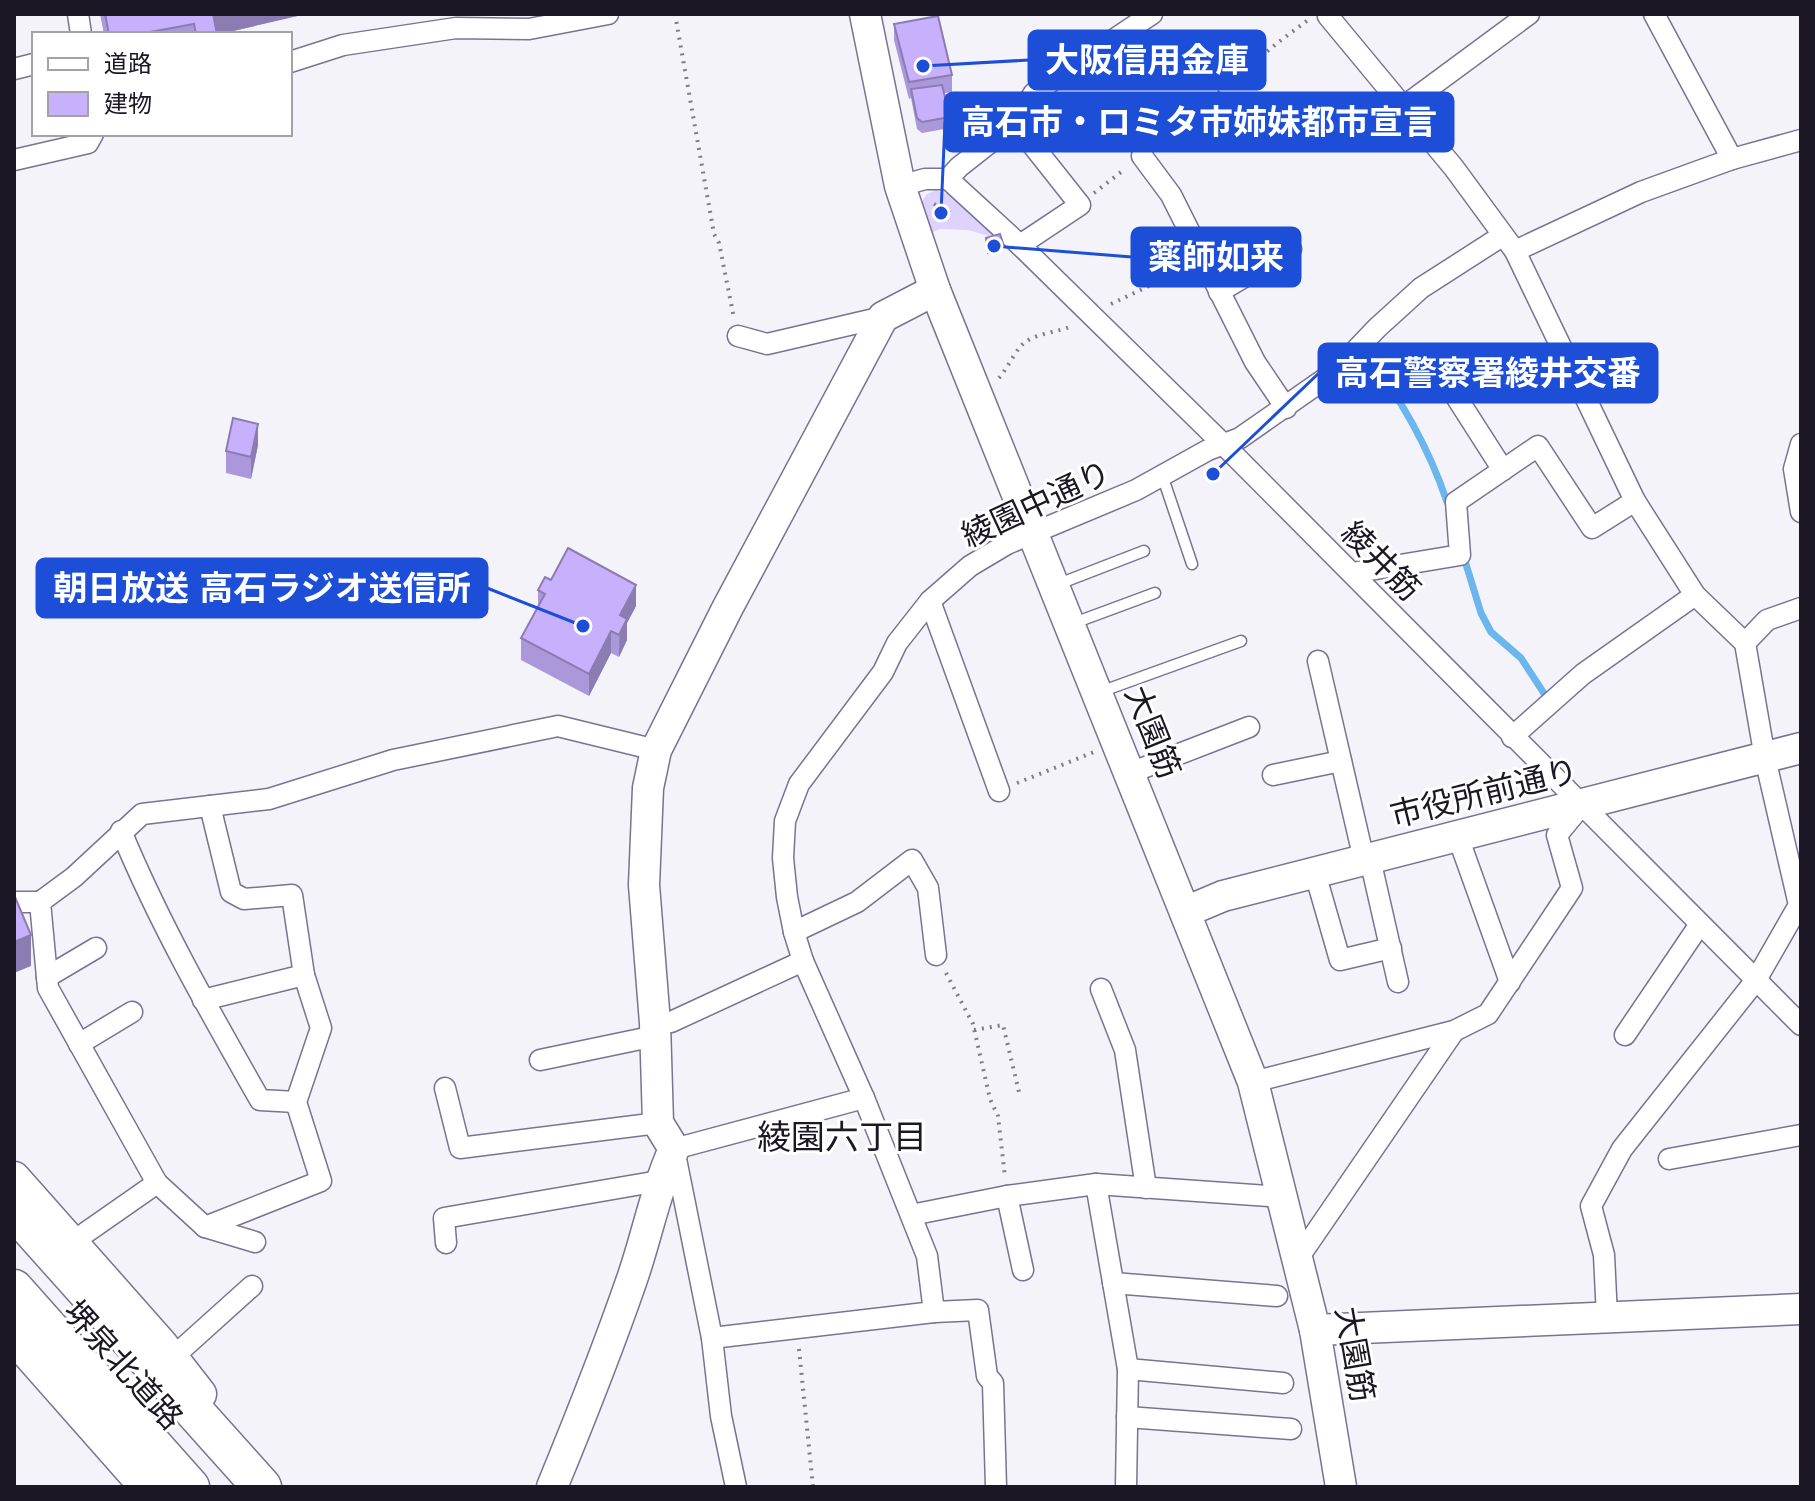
<svg xmlns="http://www.w3.org/2000/svg" width="1815" height="1501" viewBox="0 0 1815 1501" font-family="Jost,'Noto Sans JP',sans-serif">
	<rect width="100%" height="100%" fill="#f4f3fa"/>
	<path fill="#ded2fe" d="M936 190 947 194 1003 240 968 230 940 229 928 234 921 203 927 194Z"/>
	<g fill="none" stroke-linecap="round" stroke-linejoin="round">
		<g stroke="#6bb6ec" stroke-width="7">
			<path d="M1366 351C1400 399 1428 445 1447 502"/>
			<path d="M1465 561 1481 613 1491 632 1521 658 1547 698"/>
		</g>
		<g stroke="#7b7292" stroke-width="13">
			<g id="lane">
				<path d="M1162 475 1192 564"/>
				<path d="M1056 585 1144 551"/>
				<path d="M1074 623 1155 593"/>
				<path d="M1100 692 1241 641"/>
			</g>
		</g>
		<g stroke="#7b7292" stroke-width="23">
			<g id="street">
				<path d="M78 14 81 34"/>
				<path d="M1329 14 1328 16 1454 168 1515 251 1635 501 1695 595 1745 643 1765 758 1799 905 1756 980 1622 1149 1591 1206 1604 1255 1607 1317"/>
				<path d="M1654 14 1732 159"/>
				<path d="M290 62 343 45 456 28 529 29 608 14"/>
				<path d="M14 69 34 64"/>
				<path d="M1403 107 1529 14"/>
				<path d="M1015 123 1080 205 1020 245"/>
				<path d="M1142 156 1171 195 1255 362 1286 408"/>
				<path d="M14 160 88 143 93 134"/>
				<path d="M948 179 959 167 1015 123 1034 93 1152 14"/>
				<path d="M900 186 925 179H948L1020 245 1224 445 1801 1025"/>
				<path d="M1515 251 1641 192 1732 159 1801 140"/>
				<path d="M1219 292 1291 249"/>
				<path d="M738 336 767 344 883 317"/>
				<path d="M1439 370 1503 470"/>
				<path d="M1801 444 1794 469 1801 512"/>
				<path d="M1352 573 1460 555 1456 502 1538 446 1592 528 1635 501"/>
				<path d="M930 601 999 791"/>
				<path d="M1745 643 1767 620 1801 608"/>
				<path d="M1318 661 1361 847 1370 859 1398 982"/>
				<path d="M1512 737 1583 674 1695 595"/>
				<path d="M1130 773 1249 727"/>
				<path d="M1273 775 1341 761"/>
				<path d="M121 831C160 925 210 1012 260 1100L296 1102"/>
				<path d="M1458 837 1510 982"/>
				<path d="M1315 873 1340 960 1391 948"/>
				<path d="M14 902H40L48 988 157 1183 205 1227 321 1181 296 1102 321 1028 304 975 292 895 244 899 231 892 210 806"/>
				<path d="M40 902 74 877 142 814 269 799 393 760 558 726 656 750"/>
				<path d="M794 932 857 902 912 860 928 888 936 955"/>
				<path d="M47 977 96 948"/>
				<path d="M1101 989 1125 1050 1146 1188"/>
				<path d="M203 1000 304 975"/>
				<path d="M655 1023 671 1022 803 961"/>
				<path d="M1625 1035 1700 924"/>
				<path d="M79 1044 132 1012"/>
				<path d="M540 1060 655 1036"/>
				<path d="M1253 1082 1454 1031 1488 1014 1572 888 1557 835 1581 806"/>
				<path d="M445 1088 460 1148 658 1123"/>
				<path d="M1669 1159 1801 1135"/>
				<path d="M1096 1184 1128 1369 1126 1487"/>
				<path d="M1007 1196 1096 1184 1283 1197"/>
				<path d="M911 1215 1007 1196 1023 1270"/>
				<path d="M205 1227 255 1242"/>
				<path d="M71 1243 157 1183"/>
				<path d="M446 1243 444 1218 659 1181"/>
				<path d="M1299 1257 1454 1031"/>
				<path d="M1113 1283 1277 1296"/>
				<path d="M934 1312 927 1256 864 1098 803 961 794 932 787 897 783 858 785 821 799 784 883 672 897 643 930 601 970 566 1007 544 1136 490 1208 450 1240 438 1336 371 1377 328 1421 288 1502 236"/>
				<path d="M712 1338 934 1312 978 1310 987 1376 993 1383 996 1487"/>
				<path d="M172 1358 252 1286"/>
				<path d="M1128 1369 1283 1383"/>
				<path d="M1127 1417 1291 1429"/>
				<path d="M736 1487 721 1416 712 1338 674 1149 864 1098"/>
			</g>
		</g>
		<g stroke="#7b7292" stroke-width="33">
			<g id="secondary">
				<path d="M865 14 900 186 935 290 1253 1082 1315 1330 1341 1487"/>
				<path d="M1185 912 1223 896 1801 748"/>
				<path d="M1315 1330 1801 1309"/>
				<path d="M552 1487C580 1419 607 1351 631 1282 647 1237 655 1191 674 1149L658 1123 655 1023 644 885 648 788 656 750 728 607 883 317 935 290"/>
			</g>
		</g>
		<g stroke="#7b7292" stroke-width="35">
			<path id="primary" d="M14 1178 161 1344 200 1394"/>
		</g>
		<g stroke="#7b7292" stroke-width="41">
			<g id="highway">
				<path d="M14 1210 262 1487"/>
				<path d="M14 1289 190 1487"/>
				<path d="M14 1333 150 1487"/>
			</g>
		</g>
		<g stroke="#807d87" stroke-width="4" stroke-dasharray="2 6" stroke-linecap="butt">
			<path d="M675 14 714 234 719 243 734 318"/>
			<path d="M1157 144 1276 44 1308 20"/>
			<path d="M1094 193 1125 169"/>
			<path d="M934 204 954 215"/>
			<path d="M1111 304 1151 285 1187 272"/>
			<path d="M999 378C1008 368 1017 346 1027 341 1039 333 1058 332 1072 326"/>
			<path d="M1017 783 1094 752"/>
			<path d="M946 973 973 1024 990 1099 998 1116 1005 1177"/>
			<path d="M974 1030 1003 1025 1019 1092"/>
			<path d="M799 1349 813 1487"/>
		</g>
		<use href="#lane" stroke="#fff" stroke-width="10"/>
		<use href="#street" stroke="#fff" stroke-width="20"/>
		<use href="#secondary" stroke="#fff" stroke-width="30"/>
		<use href="#primary" stroke="#fff" stroke-width="32"/>
		<use href="#highway" stroke="#fff" stroke-width="38"/>
	</g>
	<g fill="#ab98da">
		<path d="M100 14H306L220 34H104Z"/>
		<path d="M894 24 952 75V92L944 93 950 117V128L922 133 917 129 911 98 909 99 894 40Z"/>
		<path d="M258 445 251 479 226 473V451Z"/>
		<path d="M551 580 636 606 627 623V640L619 657 611 653 589 696 521 660V638L538 607V590Z"/>
	</g>
	<g fill="#8b7cb1">
		<path d="M212 14H306L220 34H212Z"/>
		<path d="M1003 243V248L987 254V248Z"/>
		<path d="M258 424V445L251 479V457Z"/>
		<path d="M636 585V606L627 623V640L619 657 620 615Z"/>
		<path d="M611 631V653L589 696V674Z"/>
		<path d="M31 935V966L14 973V942Z"/>
	</g>
	<g fill="#c7b1fd" stroke="#8b7cb1" stroke-width="2">
		<path d="M105 14H213L217 34H196L194 24 139 34H109Z"/>
		<path d="M938 16 952 75 909 82 894 24Z"/>
		<path d="M942 85 950 117 922 122 917 118 911 89Z"/>
		<path d="M1000 234 1003 243 987 248 986 238Z"/>
		<path d="M233 418 258 424 251 457 226 451Z"/>
		<path d="M568 548 636 585 620 615 627 619 619 635 611 631 589 674 521 638 545 594 538 590 545 577 551 580Z"/>
		<path d="M15 897 31 935 14 942V898Z"/>
	</g>
	<g text-anchor="middle" dominant-baseline="central" stroke-width="6" stroke-linejoin="round" paint-order="stroke">
		<g font-size="32" fill="#1b1724" stroke="#fff">
			<text transform="translate(1036 504) rotate(-25)">綾園中通り</text>
			<text transform="translate(1381 561) rotate(45)">綾井筋</text>
			<text transform="translate(1153 732) rotate(68)">大園筋</text>
			<text transform="translate(1484 793) rotate(-14)">市役所前通り</text>
			<text transform="translate(1355 1354) rotate(80)">大園筋</text>
			<text transform="translate(123 1365) rotate(48)">堺泉北道路</text>
		</g>
		<g font-size="34" fill="#1b1724" stroke="#fff">
			<text x="842" y="1137">綾園六丁目</text>
		</g>
	</g>
	<path fill="none" stroke="#1d4ed8" stroke-width="3" d="M923 66L1029 60M941 213L945 122M994 246L1132 257M1213 474L1319 373M583 626L487 588"/>
	<g fill="#1d4ed8" stroke="#fff" stroke-width="3">
		<circle cx="923" cy="66" r="8"/>
		<circle cx="941" cy="213" r="8"/>
		<circle cx="994" cy="246" r="8"/>
		<circle cx="1213" cy="474" r="8"/>
		<circle cx="583" cy="626" r="8"/>
	</g>
	<g fill="#1d4ed8" stroke="#1d4ed8" stroke-width="3">
		<rect x="1029" y="31" width="236" height="58" rx="8"/>
		<rect x="945" y="93" width="508" height="58" rx="8"/>
		<rect x="1132" y="228" width="168" height="58" rx="8"/>
		<rect x="1319" y="344" width="338" height="58" rx="8"/>
		<rect x="37" y="559" width="450" height="58" rx="8"/>
	</g>
	<g font-size="34" text-anchor="middle" font-weight="bold" fill="#fff">
		<text x="1147" y="72">大阪信用金庫</text>
		<text x="1199" y="134">高石市・ロミタ市姉妹都市宣言</text>
		<text x="1216" y="269">薬師如来</text>
		<text x="1488" y="385">高石警察署綾井交番</text>
		<text x="262" y="600">朝日放送 高石ラジオ送信所</text>
	</g>
	<rect width="1815" height="1501" fill="none" stroke="#1b1724" stroke-width="32"/>
	<rect x="32" y="32" width="260" height="104" fill="#ffffff" stroke="#a4a2a7" stroke-width="2"/>
	<rect x="48" y="58" width="40" height="12" fill="#ffffff" stroke="#a4a2a7" stroke-width="2"/>
	<text x="104" y="72" font-size="24" fill="#1b1724">道路</text>
	<rect x="48" y="92" width="40" height="24" fill="#c7b1fd" stroke="#a4a2a7" stroke-width="2"/>
	<text x="104" y="112" font-size="24" fill="#1b1724">建物</text>
</svg>
